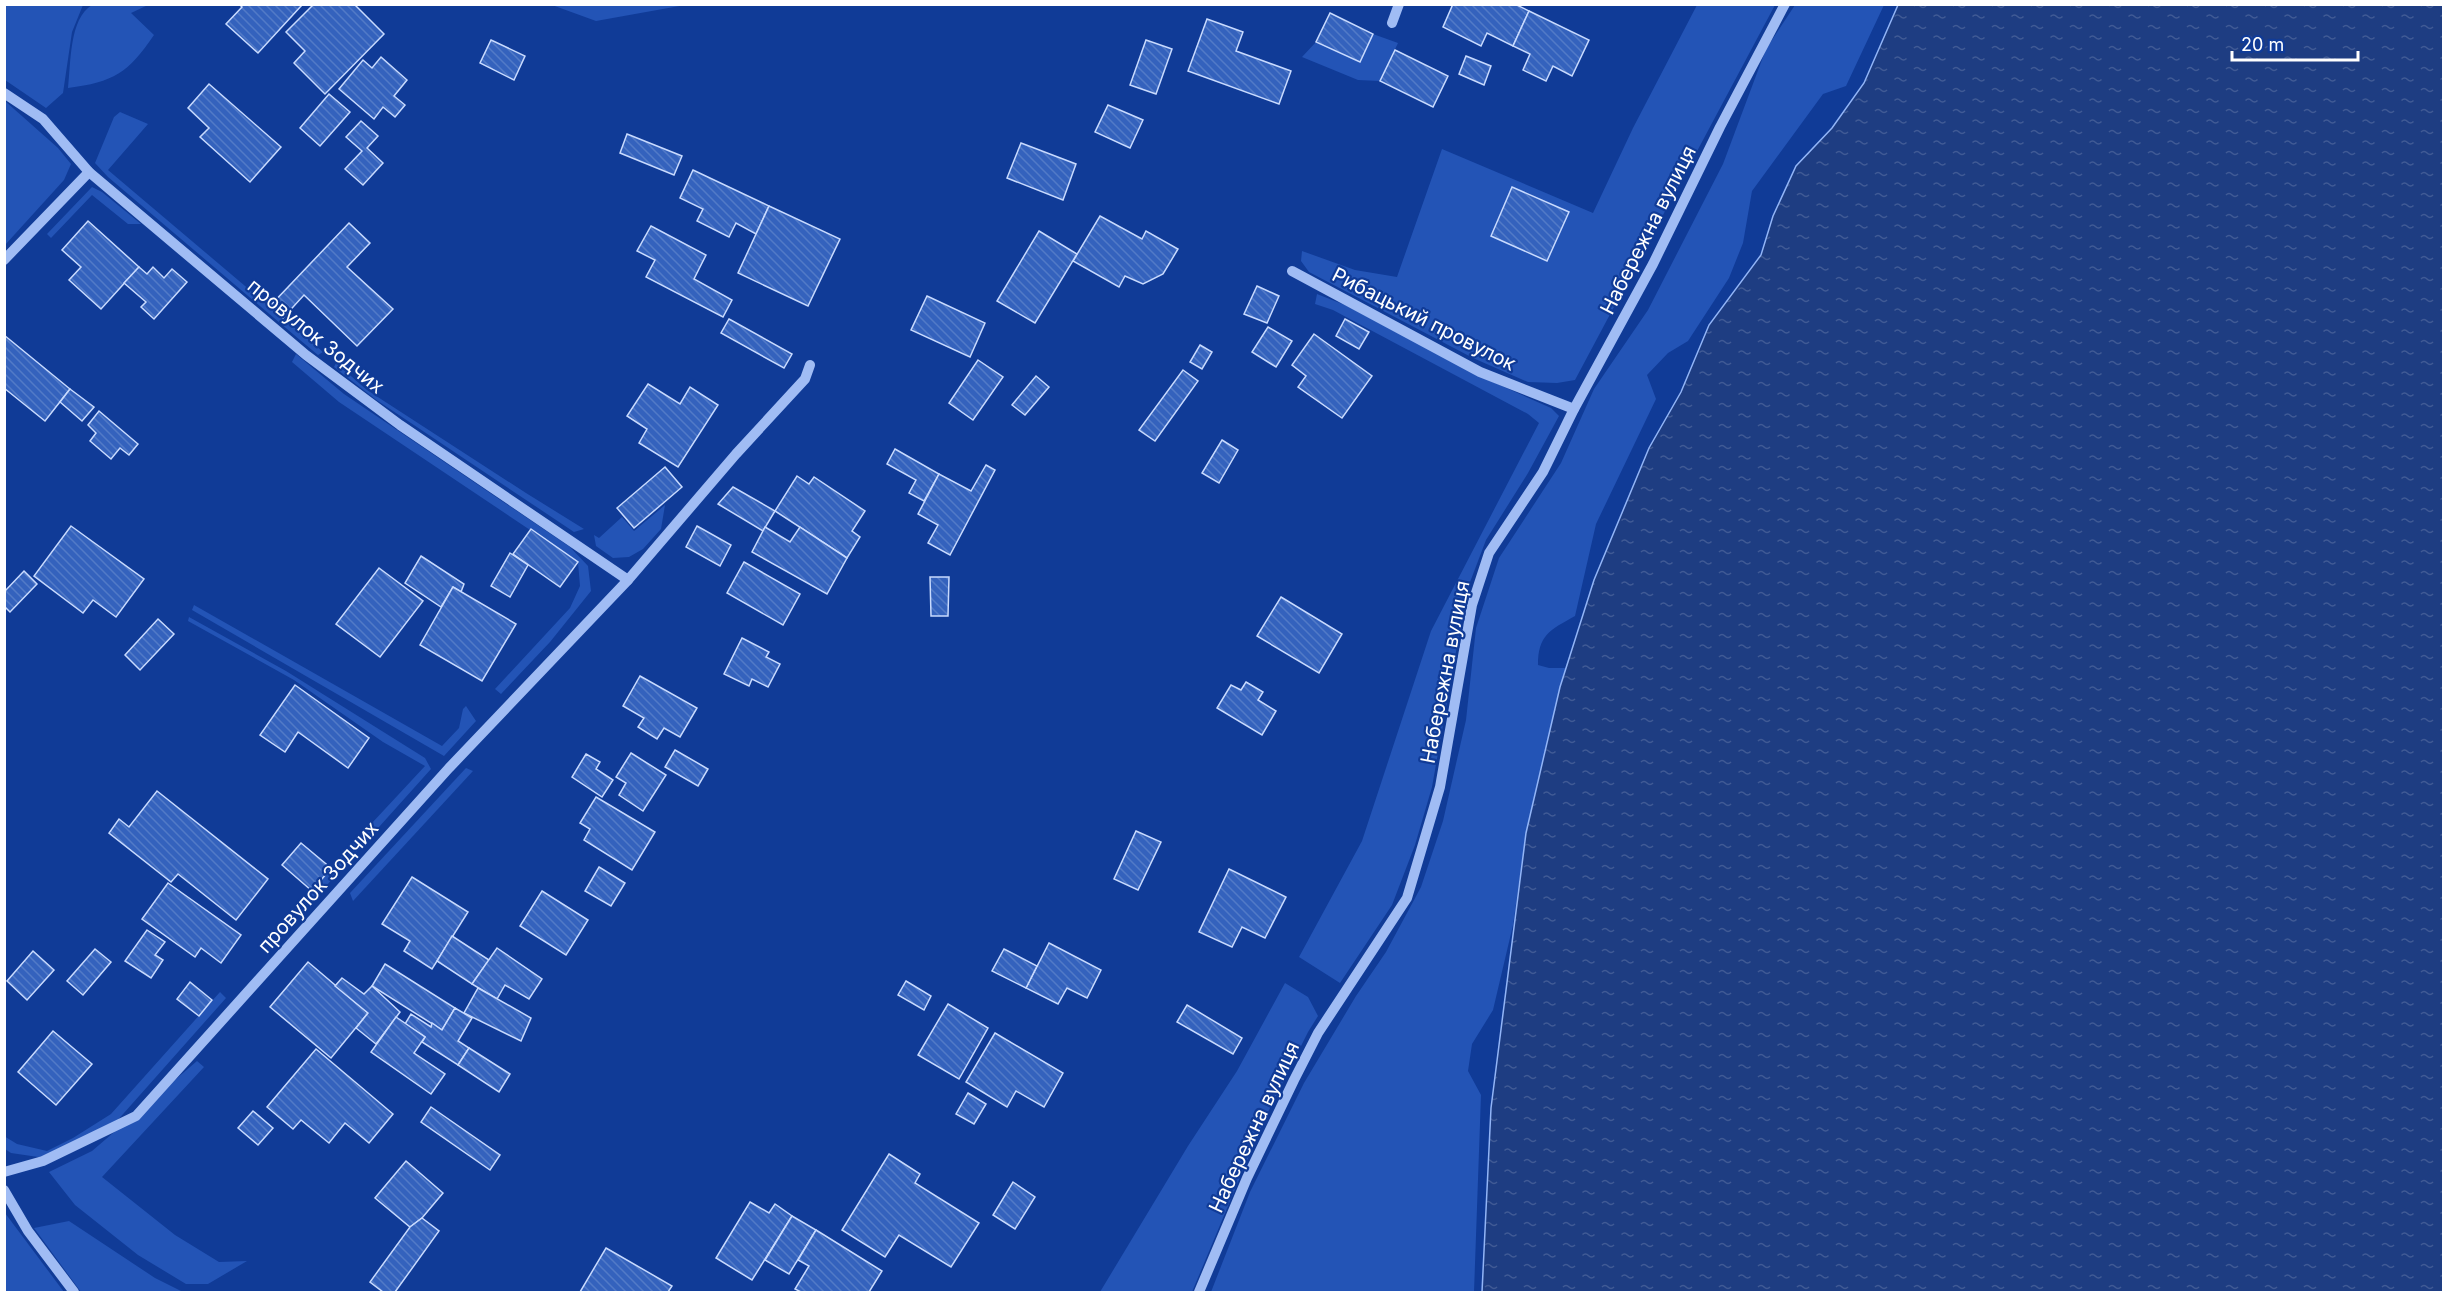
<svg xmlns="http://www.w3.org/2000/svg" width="2448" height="1297" viewBox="0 0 2448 1297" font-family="Inter,sans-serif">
	<defs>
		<pattern id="water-ripples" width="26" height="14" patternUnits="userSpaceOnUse" patternTransform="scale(1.5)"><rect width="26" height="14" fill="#1e3d82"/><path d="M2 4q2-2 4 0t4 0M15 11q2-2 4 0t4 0" fill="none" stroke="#405a95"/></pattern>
		<pattern id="building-back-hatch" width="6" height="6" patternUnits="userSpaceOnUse" patternTransform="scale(1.5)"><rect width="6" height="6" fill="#3462bd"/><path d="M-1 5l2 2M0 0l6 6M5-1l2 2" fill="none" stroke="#527ac7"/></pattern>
	</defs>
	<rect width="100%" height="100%" fill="#103b97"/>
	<g fill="#2354b6">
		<path d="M4 5H83L72 32 63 93 46 108 5 80Z"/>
		<path d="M92 5H148L131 13 154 35C128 73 114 82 68 88 71 63 69 19 92 5Z"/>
		<path d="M552 5H685L596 21Z"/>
		<path d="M1697 5H1775L1575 380 1557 383 1528 382 1473 358 1309 272 1301 261 1302 251 1355 270 1397 277 1442 149 1593 213 1633 128Z"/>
		<path d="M1795 5H1884L1846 86 1823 94 1752 191 1743 243 1729 278 1688 341 1668 353 1647 375 1656 399 1596 524 1575 616C1550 630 1538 635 1538 665L1549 668H1567L1560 687 1526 833 1513 925 1493 1010 1472 1044 1468 1071 1481 1095 1474 1292H1211L1250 1192 1304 1083 1356 996 1386 952 1421 887 1443 821 1466 720 1476 628 1499 558 1561 463 1594 389 1648 310 1723 164 1766 49Z"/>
		<path d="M1373 34 1398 43 1380 81 1358 80 1302 57 1316 42 1360 61Z"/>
		<path d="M5 101 58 148 71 164 64 180 5 245Z"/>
		<path d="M120 112 148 124 108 170 323 352 318 355 300 340 108 177 95 163 114 117Z"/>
		<path d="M92 187 102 192 141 224H128L92 195 51 238 47 234Z"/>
		<path d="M1317 294 1345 305 1484 378 1551 408 1559 416 1528 473 1486 540 1467 590 1432 787 1415 845 1392 905 1340 983 1299 957 1362 841 1431 631 1539 423 1528 414 1333 310 1315 304Z"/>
		<path d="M296 354 344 394 570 547 588 566 591 591 550 642 501 694 495 689 570 608 580 586 578 562 339 402 292 362Z"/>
		<path d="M336 363 367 390 526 493 584 529 574 532 375 399 334 367Z"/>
		<path d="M665 505 661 529 643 549 629 557 613 558 596 546 594 535 599 538 622 517 634 531Z"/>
		<path d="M194 605 442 746 459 728 463 709 466 706 476 721 444 756 192 610Z"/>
		<path d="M189 617 286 671 425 758 431 769 301 914 295 908 313 891 332 866 425 766 383 742 294 680 188 621Z"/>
		<path d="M466 768 473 771 353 901 350 893Z"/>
		<path d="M1285 983 1308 997 1318 1016 1308 1032 1264 1120 1192 1292H1100L1188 1146 1237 1071Z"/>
		<path d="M220 992 226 998 116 1122 45 1158 11 1153 5 1149 4 1136 17 1144 47 1151 73 1138 111 1114Z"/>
		<path d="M197 1061 204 1067 102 1177 175 1235 219 1262 247 1261 208 1284H186L138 1255 75 1205 49 1172 92 1151Z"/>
		<path d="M5 1213 64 1292H5Z"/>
		<path d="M69 1221 155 1278 183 1292H81L34 1228Z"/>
	</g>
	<path fill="url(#water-ripples)" stroke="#92b5f7" stroke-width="1.5" d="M1898 5H2443V1292H1482L1491 1108 1526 833 1560 687 1594 580 1649 448 1681 392 1709 325 1761 255 1773 216 1796 166 1832 128 1864 83Z"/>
	<g fill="url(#building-back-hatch)" stroke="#c8dafe" stroke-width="1.5">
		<path d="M239 4H301L302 5 258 53 226 24 242 7Z"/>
		<path d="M314 4H354L384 34 325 94 294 63 305 51 286 32Z"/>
		<path d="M1453 4H1515L1529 11 1513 46 1487 33 1481 46 1443 27Z"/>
		<path d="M1529 11 1589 40 1572 76 1553 66 1546 81 1523 70 1530 54 1513 46Z"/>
		<path d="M1330 13 1373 34 1360 62 1316 42Z"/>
		<path d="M1207 19 1243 32 1236 51 1291 71 1279 104 1188 71Z"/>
		<path d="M491 40 525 56 514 80 480 63Z"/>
		<path d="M1146 40 1172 49 1156 94 1130 85Z"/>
		<path d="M1395 50 1448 76 1433 107 1380 81Z"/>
		<path d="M1466 56 1491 66 1484 85 1459 74Z"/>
		<path d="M381 57 407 80 394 96 405 105 395 117 383 107 374 119 339 89 363 60 372 68Z"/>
		<path d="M209 84 281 147 250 182 200 137 209 128 188 108Z"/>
		<path d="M329 94 350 112 320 146 300 128Z"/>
		<path d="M1108 105 1143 120 1130 148 1095 132Z"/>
		<path d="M361 121 378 136 367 148 383 163 363 185 345 169 362 151 346 137Z"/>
		<path d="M627 134 682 156 674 175 620 153Z"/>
		<path d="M1021 143 1076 164 1063 200 1007 178Z"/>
		<path d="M693 170 769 206 756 234 736 223 729 237 697 221 703 209 680 198Z"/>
		<path d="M1512 187 1569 212 1547 261 1491 236Z"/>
		<path d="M769 206 840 239 808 306 738 273Z"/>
		<path d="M1100 216 1142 239 1146 231 1178 249 1163 274 1143 284 1125 276 1119 287 1073 261Z"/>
		<path d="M88 221 139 267 101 309 69 280 81 267 62 250Z"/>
		<path d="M349 223 370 243 347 267 393 309 357 346 304 295 283 318 270 306Z"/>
		<path d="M651 226 706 255 694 279 732 300 723 317 646 277 655 260 637 251Z"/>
		<path d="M1039 231 1077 254 1035 323 997 301Z"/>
		<path d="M139 267 147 274 153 267 164 278 172 269 187 282 154 319 141 307 146 302 124 283Z"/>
		<path d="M1257 286 1279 296 1267 323 1244 314Z"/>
		<path d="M927 296 985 323 970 357 911 330Z"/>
		<path d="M729 319 792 354 784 368 721 333Z"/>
		<path d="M1345 319 1369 332 1359 349 1336 336Z"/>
		<path d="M1268 327 1292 341 1276 367 1252 352Z"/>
		<path d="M1314 334 1372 376 1342 418 1298 387 1306 376 1292 365Z"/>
		<path d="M4 335 70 389 45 421 4 388Z"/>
		<path d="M1200 345 1212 352 1202 369 1190 362Z"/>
		<path d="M978 360 1003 377 973 420 949 403Z"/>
		<path d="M1183 370 1198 381 1155 441 1139 430Z"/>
		<path d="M1036 376 1049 387 1025 415 1012 405Z"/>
		<path d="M648 384 680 404 690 387 718 405 678 467 639 443 647 429 627 416Z"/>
		<path d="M70 389 94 407 82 421 60 402Z"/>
		<path d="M99 411 138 444 129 455 120 448 111 459 90 441 96 433 88 425Z"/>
		<path d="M1222 440 1238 450 1219 483 1202 473Z"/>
		<path d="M895 449 939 474 924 501 909 493 916 480 887 464Z"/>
		<path d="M986 465 995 470 950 555 928 543 938 525 918 514 939 474 971 491Z"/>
		<path d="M665 467 682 487 634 528 617 508Z"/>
		<path d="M797 476 809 484 814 477 865 511 852 531 860 537 847 558 775 511Z"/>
		<path d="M733 487 775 511 763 531 718 504Z"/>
		<path d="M71 526 144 579 116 617 93 600 83 613 34 576Z"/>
		<path d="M697 526 731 545 720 566 686 547Z"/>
		<path d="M765 527 790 542 800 527 847 558 827 594 752 552Z"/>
		<path d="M531 529 578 562 560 587 513 554Z"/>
		<path d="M510 553 528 565 510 597 491 586Z"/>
		<path d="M421 556 464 584 461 592 453 587 441 607 405 583Z"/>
		<path d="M744 562 800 594 783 625 727 593Z"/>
		<path d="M379 568 423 601 380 657 336 624Z"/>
		<path d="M24 571 37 584 10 612 4 606V592Z"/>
		<path d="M930 577H949L948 616H931Z"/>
		<path d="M453 587 516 624 482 681 420 645Z"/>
		<path d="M1281 597 1342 634 1319 673 1257 636Z"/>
		<path d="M158 619 174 634 140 670 125 655Z"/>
		<path d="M742 638 769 652 766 657 780 664 768 687 752 679 749 686 724 674Z"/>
		<path d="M640 676 697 708 680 737 664 728 657 739 638 727 644 718 623 706Z"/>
		<path d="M1246 682 1263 692 1258 700 1276 711 1262 735 1217 708 1231 685 1241 690Z"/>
		<path d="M295 685 369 738 348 768 298 732 285 752 260 735Z"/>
		<path d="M675 750 708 769 698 786 665 767Z"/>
		<path d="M631 753 666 775 643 811 619 795 626 783 616 777Z"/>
		<path d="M586 754 600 762 596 769 613 780 602 797 572 777Z"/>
		<path d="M157 791 268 879 236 920 178 874 171 882 109 833 119 819 129 827Z"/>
		<path d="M596 797 655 832 632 870 584 840 590 829 580 823Z"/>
		<path d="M1136 831 1161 842 1138 890 1114 879Z"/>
		<path d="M301 843 331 868 312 891 282 865Z"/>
		<path d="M599 867 625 883 611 906 585 891Z"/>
		<path d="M1229 869 1286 897 1265 938 1242 927 1232 947 1199 932Z"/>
		<path d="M412 877 468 912 432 969 404 951 410 941 382 924Z"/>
		<path d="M168 883 241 935 221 963 201 948 195 957 142 919Z"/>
		<path d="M542 891 588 920 566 955 520 926Z"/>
		<path d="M147 930 165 942 155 955 163 960 151 978 125 961Z"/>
		<path d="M452 936 489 960 472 984 437 961Z"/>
		<path d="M1049 943 1101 970 1087 998 1067 988 1058 1004 1026 988Z"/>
		<path d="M497 948 542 979 529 999 505 985 497 999 472 984Z"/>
		<path d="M95 949 111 962 83 995 67 981Z"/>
		<path d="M1004 949 1037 966 1026 988 992 971Z"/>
		<path d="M33 951 54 970 27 1000 7 981Z"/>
		<path d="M308 962 368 1013 331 1058 270 1007Z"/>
		<path d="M385 964 455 1008 442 1030 372 986Z"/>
		<path d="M342 978 364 994 372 986 400 1012 376 1044 356 1028 368 1013 335 986Z"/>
		<path d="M906 981 931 996 924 1010 898 995Z"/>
		<path d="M190 982 212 1000 199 1016 177 999Z"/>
		<path d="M478 988 531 1018 521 1041 464 1013Z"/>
		<path d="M948 1004 988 1028 959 1079 918 1055Z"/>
		<path d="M1187 1005 1242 1038 1233 1054 1177 1022Z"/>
		<path d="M455 1008 472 1018 458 1041 469 1048 458 1065 422 1042 425 1037 405 1024 411 1014 431 1027 432 1023 442 1030Z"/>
		<path d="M396 1017 425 1037 414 1053 445 1074 431 1094 371 1052Z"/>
		<path d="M53 1031 92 1064 56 1105 18 1072Z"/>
		<path d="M995 1033 1063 1073 1044 1107 1016 1091 1007 1107 966 1082Z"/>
		<path d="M469 1048 510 1074 499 1092 458 1065Z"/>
		<path d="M316 1049 393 1114 369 1143 345 1123 329 1143 301 1120 293 1129 267 1107Z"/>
		<path d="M968 1093 986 1104 974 1124 956 1114Z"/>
		<path d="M431 1107 500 1155 490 1170 421 1122Z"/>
		<path d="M253 1111 273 1128 258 1145 238 1128Z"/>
		<path d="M889 1154 920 1174 915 1183 979 1223 951 1267 899 1235 885 1257 842 1230Z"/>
		<path d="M406 1161 443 1193 422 1218 410 1227 375 1198Z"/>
		<path d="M1013 1182 1035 1197 1015 1229 993 1215Z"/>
		<path d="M750 1202 769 1213 775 1204 792 1216 752 1280 716 1258Z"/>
		<path d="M792 1216 816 1230 789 1274 765 1260Z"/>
		<path d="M422 1218 439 1231 395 1292H383L370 1282 410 1227Z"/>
		<path d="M816 1230 882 1271 869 1292H801L795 1289 809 1266 798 1260Z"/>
		<path d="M606 1248 672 1286 668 1292H580Z"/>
	</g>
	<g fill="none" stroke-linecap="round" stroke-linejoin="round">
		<g stroke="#a0bcf4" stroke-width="10">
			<path d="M1392 23 1399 4"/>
			<path d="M4 93 43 119 89 172 306 355 400 425 628 580"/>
			<path d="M4 260 89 172"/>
			<path d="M1292 271 1480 372 1574 409"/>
			<path d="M4 1172 43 1161 136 1116 449 768 628 580 736 454 805 379 810 365"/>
			<path d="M4 1190 28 1231 74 1292"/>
			<path d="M1199 1292 1247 1178 1294 1080 1318 1033 1407 898 1440 787 1472 605 1489 553 1543 472 1574 409 1653 264 1720 127 1785 4"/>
		</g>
	</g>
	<g text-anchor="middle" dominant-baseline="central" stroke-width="4.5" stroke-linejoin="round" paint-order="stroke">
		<g font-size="20" fill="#fff" stroke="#103b97">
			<text transform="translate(1648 230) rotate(-63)">Набережна вулиця</text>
			<text transform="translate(1424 319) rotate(27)">Рибацький провулок</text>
			<text transform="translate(316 336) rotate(39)">провулок Зодчих</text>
			<text transform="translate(1445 672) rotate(-79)">Набережна вулиця</text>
			<text transform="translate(318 887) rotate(-48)">провулок Зодчих</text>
			<text transform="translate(1254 1127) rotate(-65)">Набережна вулиця</text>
		</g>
	</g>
	<rect width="2448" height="1297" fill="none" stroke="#ffffff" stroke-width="12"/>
	<path d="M2232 51v9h126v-9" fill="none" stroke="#ffffff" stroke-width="3"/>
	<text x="2241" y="51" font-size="18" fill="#ffffff" stroke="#103b97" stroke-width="4.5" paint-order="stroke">20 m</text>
</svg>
